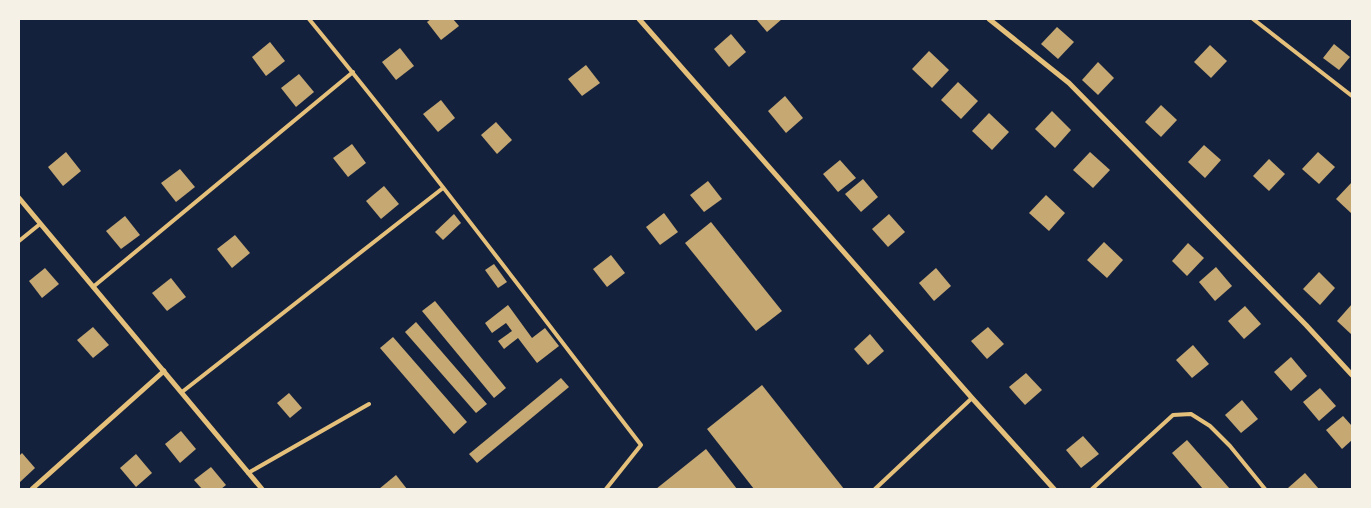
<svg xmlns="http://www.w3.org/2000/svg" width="1371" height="508" viewBox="0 0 1371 508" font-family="Overpass,sans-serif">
	<rect width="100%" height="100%" fill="#14213d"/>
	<g fill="#c6a872">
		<path d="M431 19H453L459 26 441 40 427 22Z"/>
		<path d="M756 19H782L767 32Z"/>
		<path d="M1057 27 1074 42 1058 59 1041 44Z"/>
		<path d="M731 34 746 52 729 67 714 49Z"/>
		<path d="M270 42 285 61 266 76 252 57Z"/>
		<path d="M1334 44 1350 57 1339 70 1323 58Z"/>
		<path d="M1210 45 1227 61 1211 78 1194 62Z"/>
		<path d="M400 48 414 66 396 80 382 62Z"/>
		<path d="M929 51 949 70 932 88 912 69Z"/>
		<path d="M1098 62 1114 78 1098 95 1082 80Z"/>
		<path d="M586 65 600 83 582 96 568 79Z"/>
		<path d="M299 74 314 92 296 107 281 88Z"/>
		<path d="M958 82 978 101 961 119 941 100Z"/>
		<path d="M785 96 803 118 786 133 768 111Z"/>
		<path d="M441 100 455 118 438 132 423 114Z"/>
		<path d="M1161 105 1177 120 1161 137 1145 122Z"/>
		<path d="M1052 111 1071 130 1055 148 1035 129Z"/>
		<path d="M989 113 1009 132 992 150 972 131Z"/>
		<path d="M496 122 512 140 497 154 481 135Z"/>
		<path d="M352 144 366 163 348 177 333 158Z"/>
		<path d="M1204 145 1221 160 1205 178 1188 162Z"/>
		<path d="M66 152 81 171 63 186 48 167Z"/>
		<path d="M1090 152 1110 170 1093 188 1073 170Z"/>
		<path d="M1318 152 1335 167 1319 184 1302 169Z"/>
		<path d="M1269 159 1285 174 1269 191 1253 176Z"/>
		<path d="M840 160 856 178 838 192 823 174Z"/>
		<path d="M180 169 195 187 176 202 161 183Z"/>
		<path d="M863 179 878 197 861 212 845 194Z"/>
		<path d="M708 181 722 199 704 212 690 195Z"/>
		<path d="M1352 182V214L1336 199Z"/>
		<path d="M384 186 399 204 381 219 366 201Z"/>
		<path d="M1046 195 1065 213 1049 231 1029 213Z"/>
		<path d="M664 213 678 232 660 245 646 227Z"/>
		<path d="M454 214 461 223 443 240 435 232Z"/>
		<path d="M889 214 905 232 888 247 872 229Z"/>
		<path d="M125 216 140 235 121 249 106 231Z"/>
		<path d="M711 222 782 311 756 331 685 243Z"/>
		<path d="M235 235 250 253 232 268 217 249Z"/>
		<path d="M1104 242 1123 260 1107 278 1087 260Z"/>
		<path d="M1188 243 1204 258 1187 276 1172 261Z"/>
		<path d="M611 255 625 273 607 287 593 269Z"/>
		<path d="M494 264 507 282 498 288 485 270Z"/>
		<path d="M1216 267 1232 286 1215 301 1199 282Z"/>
		<path d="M45 268 59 284 42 298 29 281Z"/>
		<path d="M936 268 951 286 934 301 919 283Z"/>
		<path d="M1319 272 1335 288 1320 305 1303 289Z"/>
		<path d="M171 278 186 297 167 311 152 293Z"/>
		<path d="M435 301 506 388 494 398 422 311Z"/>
		<path d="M1352 304V335L1337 321Z"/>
		<path d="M508 305 532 338 545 328 559 346 537 363 518 338 504 349 498 341 512 331 506 323 492 333 485 323Z"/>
		<path d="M1245 306 1261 324 1244 339 1228 321Z"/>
		<path d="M416 322 487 404 476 413 405 332Z"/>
		<path d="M93 327 109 345 93 358 77 340Z"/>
		<path d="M988 327 1004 344 987 359 971 341Z"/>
		<path d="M870 334 884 351 868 365 854 349Z"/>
		<path d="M393 337 467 422 454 434 380 348Z"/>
		<path d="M1193 345 1209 364 1192 378 1176 360Z"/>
		<path d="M1291 357 1307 376 1291 391 1274 372Z"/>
		<path d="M1026 373 1042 390 1025 405 1009 387Z"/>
		<path d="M561 378 569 387 477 463 469 454Z"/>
		<path d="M762 385 844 489H754L707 429Z"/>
		<path d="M1320 388 1336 406 1319 421 1303 402Z"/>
		<path d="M289 393 302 408 290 418 277 403Z"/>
		<path d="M1242 400 1258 419 1241 433 1225 415Z"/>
		<path d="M1343 416 1352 426V440L1342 449 1326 430Z"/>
		<path d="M181 431 196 449 180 463 165 444Z"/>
		<path d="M1083 436 1099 454 1081 468 1066 450Z"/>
		<path d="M1187 440 1230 489H1203L1172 453Z"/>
		<path d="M706 449 737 489H656Z"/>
		<path d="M22 453 35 468 19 483V456Z"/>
		<path d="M136 454 152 473 136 487 120 468Z"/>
		<path d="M211 467 226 485 221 489H202L194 480Z"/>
		<path d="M1305 473 1319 489H1289L1288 488Z"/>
		<path d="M396 475 407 489H379Z"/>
	</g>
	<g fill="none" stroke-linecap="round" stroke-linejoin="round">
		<g stroke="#e5c07b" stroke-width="4">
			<path d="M309 19C423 158 531 302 641 445L606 489"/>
			<path d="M1253 19 1352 96"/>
			<path d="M19 241 40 224"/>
			<path d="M93 287 353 72"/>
			<path d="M182 392 443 188"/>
			<path d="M248 473 369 404"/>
			<path d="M875 489 972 398"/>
			<path d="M1092 489 1173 415 1191 414 1210 426 1230 446 1265 489"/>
		</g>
		<g stroke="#e5c07b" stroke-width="5">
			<path d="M639 19 972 398 1054 489"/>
			<path d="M989 19 1069 83 1306 325 1352 375"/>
			<path d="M19 198 262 489"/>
			<path d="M32 489 164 371"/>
		</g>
	</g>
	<rect width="1371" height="508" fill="none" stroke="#f6f1e7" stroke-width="40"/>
</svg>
